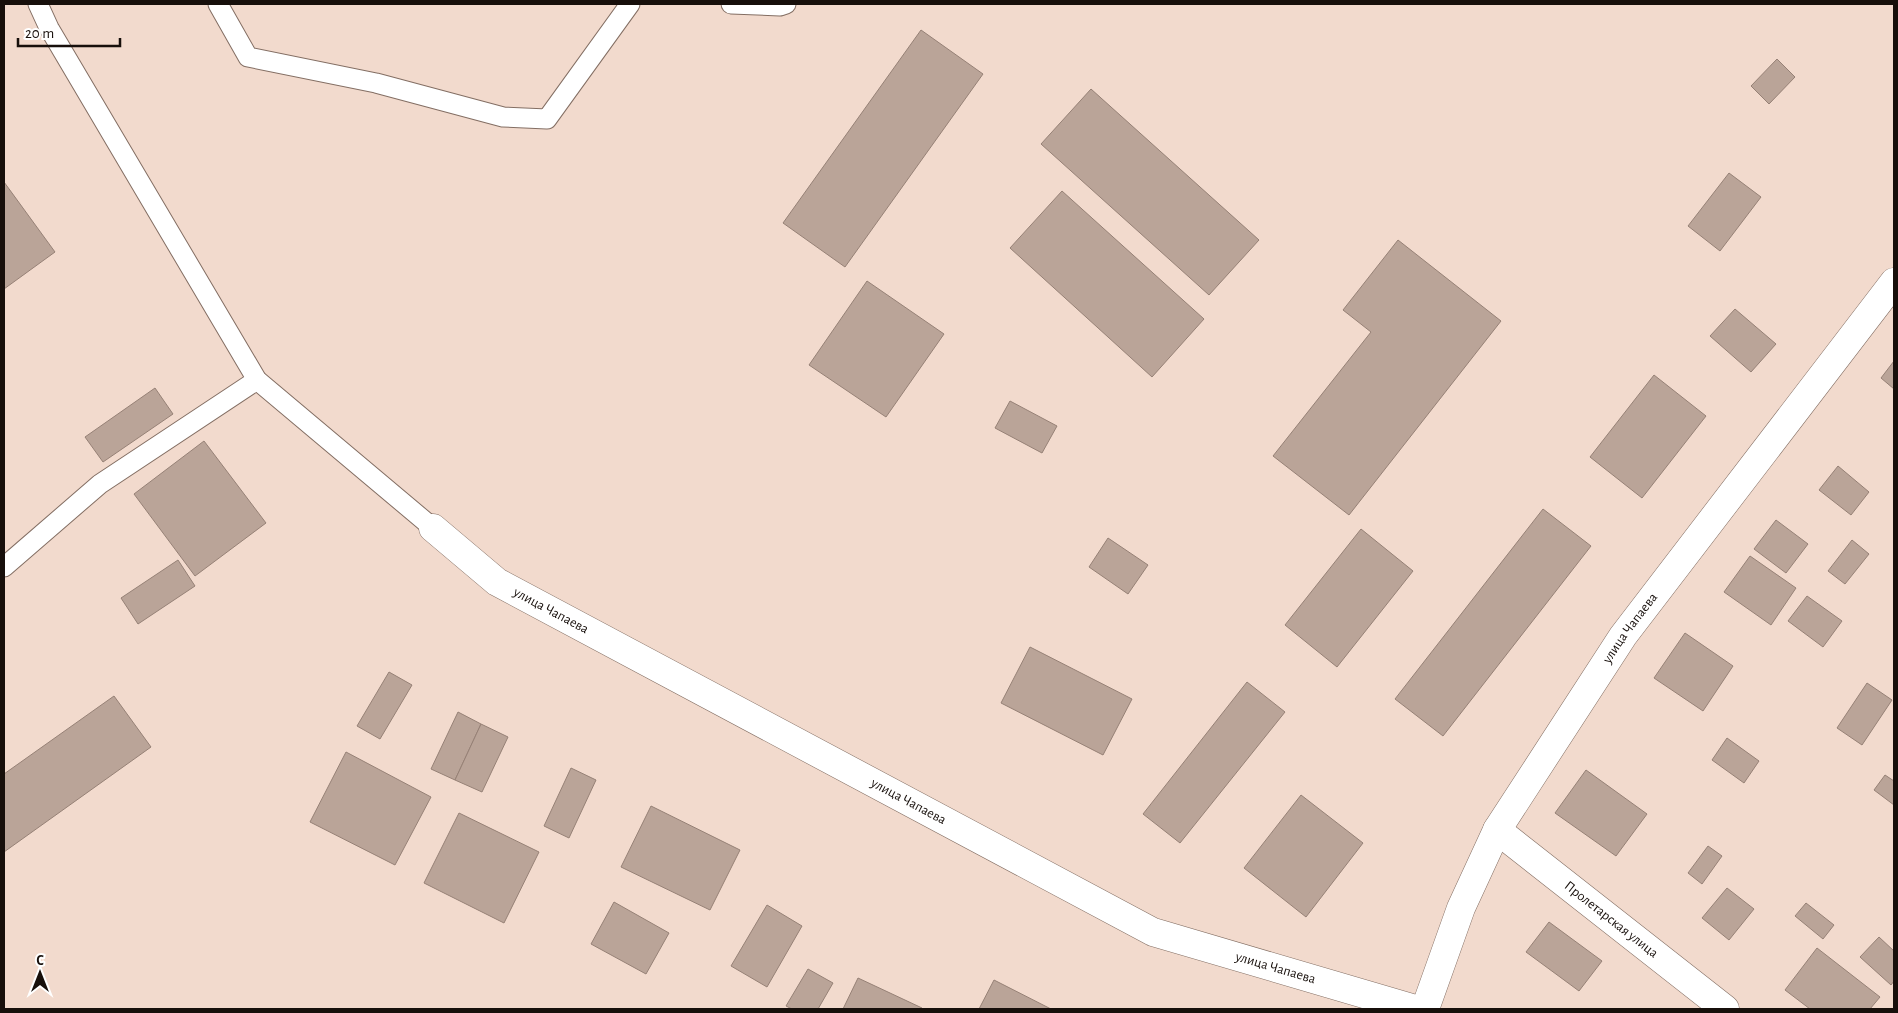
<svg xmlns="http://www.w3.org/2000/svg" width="1898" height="1013" viewBox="0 0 1898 1013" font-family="'Alegreya Sans',sans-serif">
	<rect width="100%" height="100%" fill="#f2dacd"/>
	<g fill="#baa498" stroke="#968176">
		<path d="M921 30 983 74 845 267 783 223Z"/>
		<path d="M1777 59 1795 77 1769 104 1751 86Z"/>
		<path d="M1091 89 1259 240 1209 295 1041 144Z"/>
		<path d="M1729 173 1761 197 1720 251 1688 226Z"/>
		<path d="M4 182 55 252 4 289Z"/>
		<path d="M1062 191 1204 319 1152 377 1010 248Z"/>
		<path d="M1398 240 1501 321 1349 515 1273 456 1371 332 1343 310Z"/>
		<path d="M867 281 944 334 886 417 809 365Z"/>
		<path d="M1735 309 1776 344 1751 372 1710 336Z"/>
		<path d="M1894 361V389L1881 378Z"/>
		<path d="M1654 375 1706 416 1642 498 1590 457Z"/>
		<path d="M155 388 173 414 103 462 85 437Z"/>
		<path d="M1010 401 1057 426 1042 453 995 428Z"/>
		<path d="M204 441 266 523 195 576 134 494Z"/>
		<path d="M1838 466 1869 492 1851 515 1819 490Z"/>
		<path d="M1543 509 1591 546 1443 736 1395 699Z"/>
		<path d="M1776 520 1808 544 1786 573 1754 549Z"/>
		<path d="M1361 529 1413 571 1337 667 1285 625Z"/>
		<path d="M1108 538 1148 565 1128 594 1089 567Z"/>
		<path d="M1852 540 1869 554 1845 584 1828 571Z"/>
		<path d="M1750 556 1796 588 1771 625 1724 592Z"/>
		<path d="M178 560 195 586 138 624 121 598Z"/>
		<path d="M1807 596 1842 621 1823 647 1788 621Z"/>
		<path d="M1685 633 1733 666 1703 711 1654 678Z"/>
		<path d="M1030 647 1132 699 1103 755 1001 703Z"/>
		<path d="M389 672 412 685 380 739 357 726Z"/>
		<path d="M1247 682 1285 712 1180 843 1143 814Z"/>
		<path d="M1867 683 1892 700 1862 745 1837 728Z"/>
		<path d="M114 696 151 747 4 852V774Z"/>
		<path d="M458 712 481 724 455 780 431 769Z"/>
		<path d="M481 724 508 737 482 792 455 780Z"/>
		<path d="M1727 738 1759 761 1744 783 1712 760Z"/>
		<path d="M346 752 431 797 395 865 310 822Z"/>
		<path d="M571 768 596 780 569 838 544 826Z"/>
		<path d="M1586 770 1647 814 1616 856 1555 813Z"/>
		<path d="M1885 775 1894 781V805L1874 790Z"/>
		<path d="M1301 795 1363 843 1306 917 1244 868Z"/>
		<path d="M651 806 740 850 710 910 621 867Z"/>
		<path d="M459 813 539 852 504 923 424 883Z"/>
		<path d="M1708 846 1722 856 1702 884 1688 873Z"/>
		<path d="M1727 888 1754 909 1729 940 1702 918Z"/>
		<path d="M614 902 669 933 646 974 591 944Z"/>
		<path d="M1806 903 1834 925 1823 939 1795 916Z"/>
		<path d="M767 905 802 926 767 987 731 966Z"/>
		<path d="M1549 922 1602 961 1579 991 1526 952Z"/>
		<path d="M1879 937 1894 951V981L1891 985 1860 957Z"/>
		<path d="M1817 948 1880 997 1870 1009H1810L1785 990Z"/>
		<path d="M808 969 833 983 818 1009H792L786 1006Z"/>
		<path d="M858 978 922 1008V1009H843Z"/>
		<path d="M994 980 1051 1009H979Z"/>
	</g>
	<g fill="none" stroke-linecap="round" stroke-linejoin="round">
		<g stroke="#836e63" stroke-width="21">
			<g id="lane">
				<path d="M38 4 49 28 257 380 433 528"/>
				<path d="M218 4 248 57 376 83 503 117 547 119 630 4"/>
				<path d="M731 4 780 6 786 4"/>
				<path d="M4 567 100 484 257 380"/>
			</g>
		</g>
		<g stroke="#836e63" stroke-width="29">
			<g id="street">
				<path id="s1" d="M433 528 497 582 1153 932 1415 1009"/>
				<path id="s2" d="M1497 830 1725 1009"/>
				<path id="s3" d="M1425 1009 1461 908 1497 830 1623 636 1894 282"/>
			</g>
		</g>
		<use href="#lane" stroke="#fff" stroke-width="19"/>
		<use href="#street" stroke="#fff" stroke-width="28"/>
	</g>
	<g text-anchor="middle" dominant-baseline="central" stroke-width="4" stroke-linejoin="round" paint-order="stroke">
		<g font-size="14" fill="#170f0b" stroke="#fff">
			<text stroke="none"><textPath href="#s1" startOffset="145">улица Чапаева</textPath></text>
			<text stroke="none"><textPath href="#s3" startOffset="435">улица Чапаева</textPath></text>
			<text stroke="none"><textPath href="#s1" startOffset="550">улица Чапаева</textPath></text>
			<text stroke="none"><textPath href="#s2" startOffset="145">Пролетарская улица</textPath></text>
			<text stroke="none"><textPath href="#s1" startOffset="955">улица Чапаева</textPath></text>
		</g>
	</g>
	<rect width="1898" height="1013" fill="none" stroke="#170f0b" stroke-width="10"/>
	<g transform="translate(40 973)" stroke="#ffffff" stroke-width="4" paint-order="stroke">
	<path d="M0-4L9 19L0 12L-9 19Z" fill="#170f0b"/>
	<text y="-8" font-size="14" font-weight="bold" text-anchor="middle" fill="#170f0b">С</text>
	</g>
	<path d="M18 38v8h102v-8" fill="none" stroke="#170f0b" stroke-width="2.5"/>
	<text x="25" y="38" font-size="15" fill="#170f0b" stroke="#ffffff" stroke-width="4" paint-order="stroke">20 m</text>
</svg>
